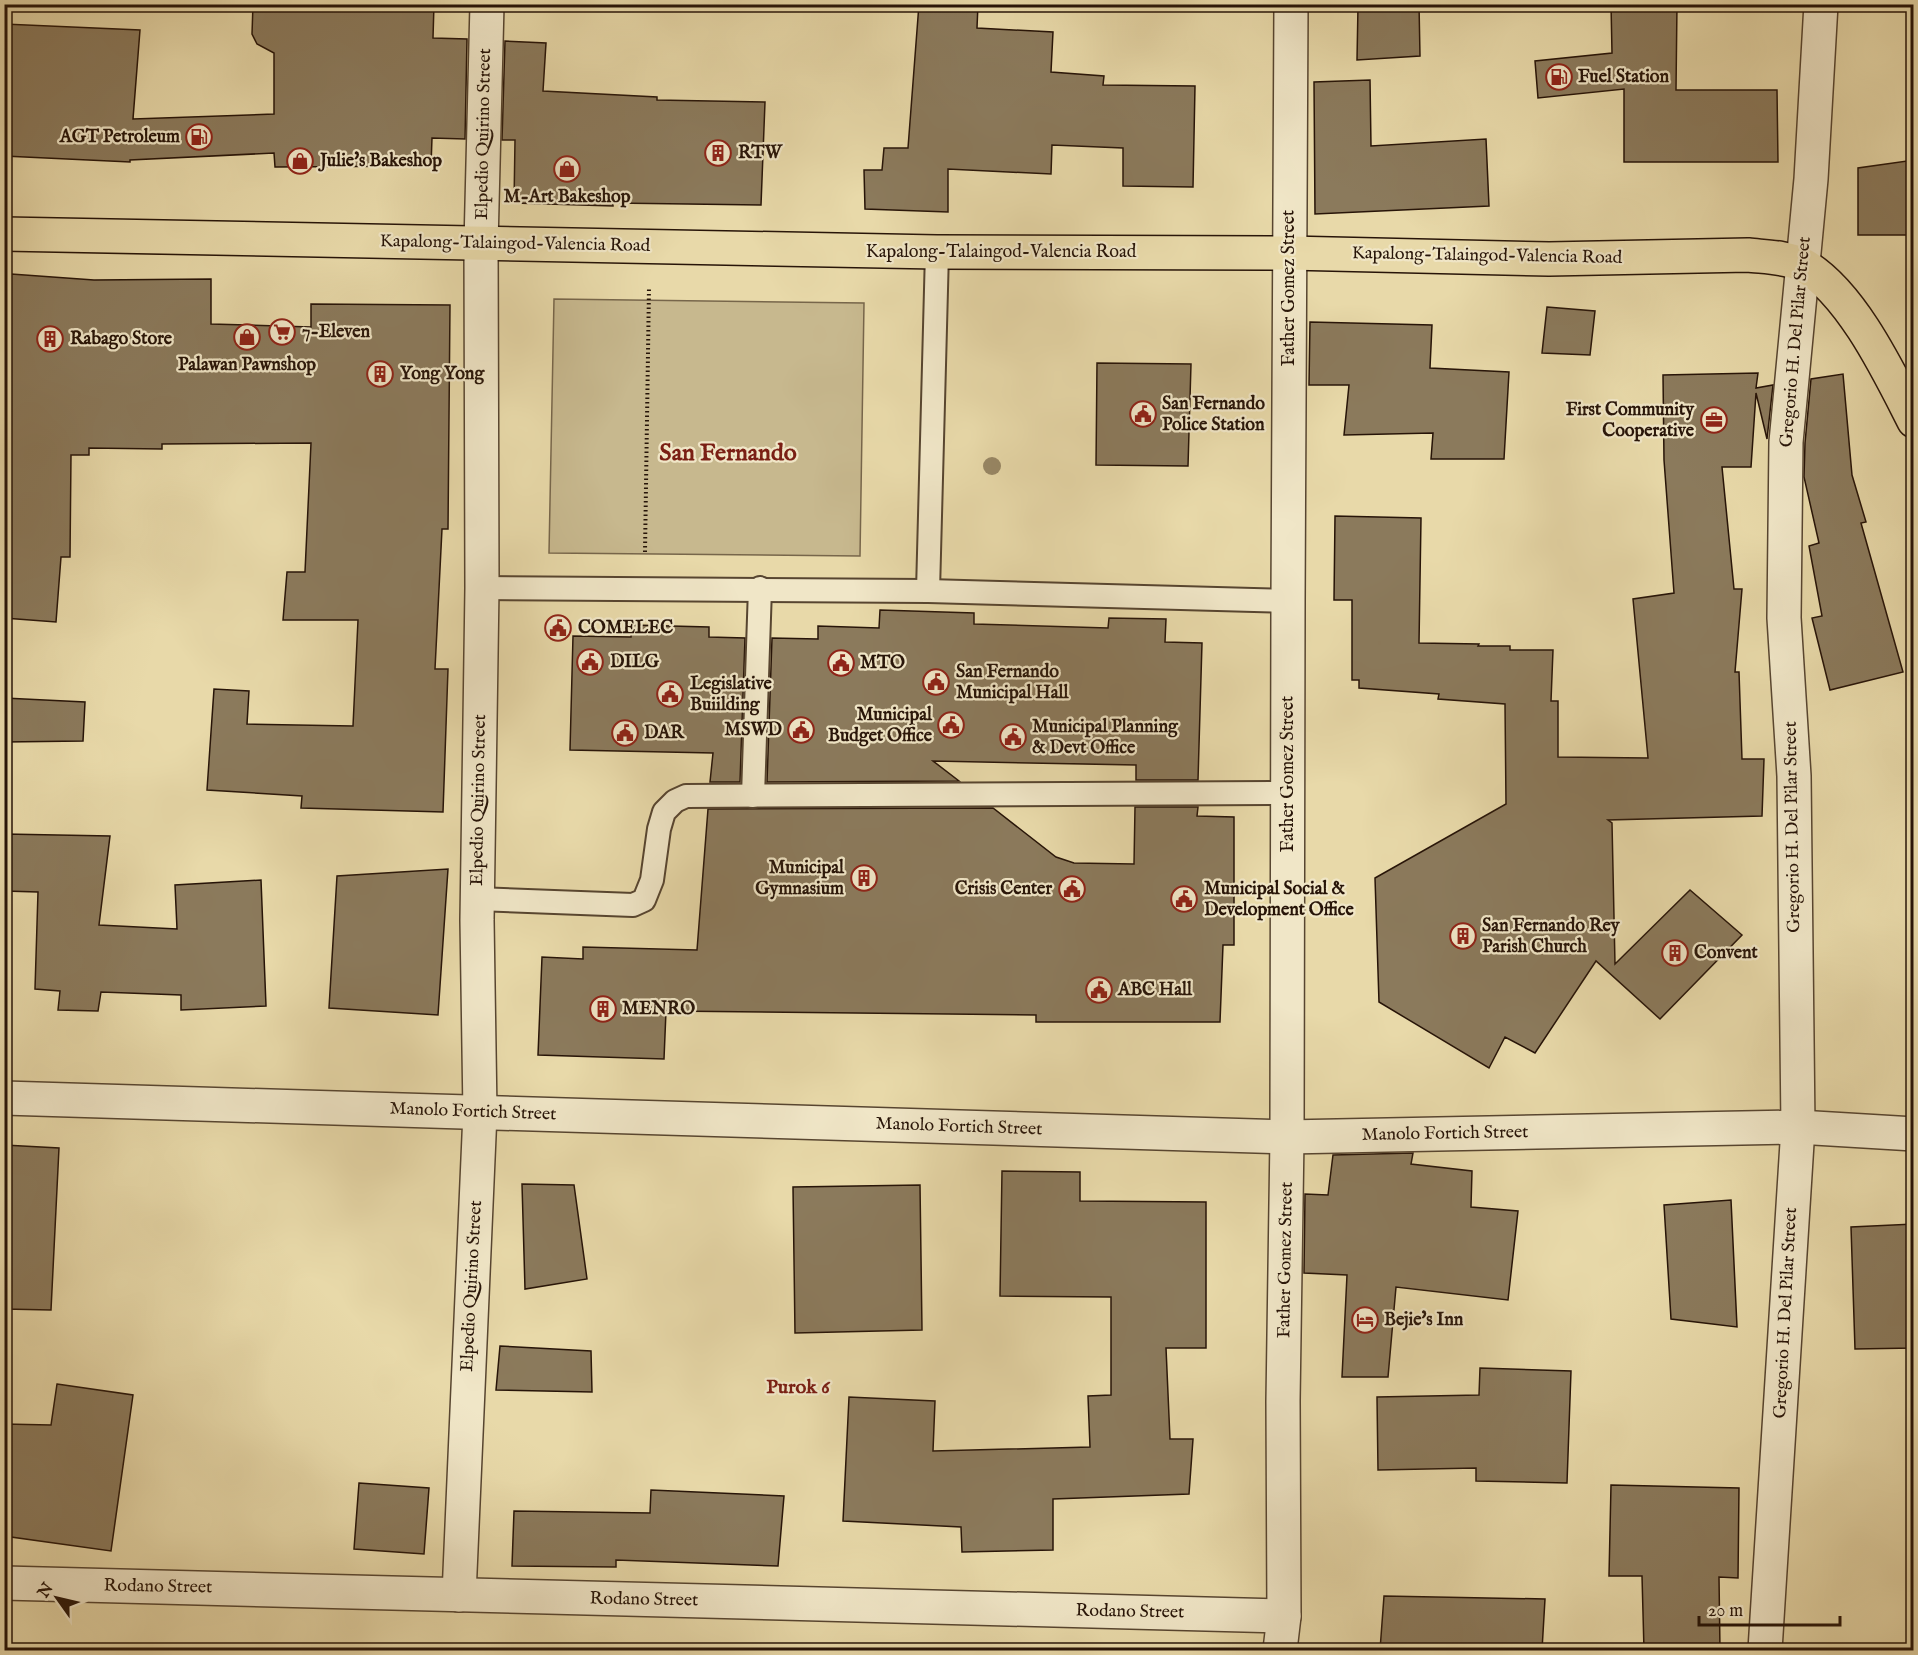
<svg xmlns="http://www.w3.org/2000/svg" width="1918" height="1655" viewBox="0 0 1918 1655" font-family="'IM FELL English',serif">
	<rect width="100%" height="100%" fill="#e8d9a9"/>
	<filter id="stains"><feTurbulence type="fractalNoise" baseFrequency=".00333" numOctaves="4"/><feColorMatrix values="0 0 0 0 .2 0 0 0 0 .09 0 0 0 0 .02 0 0 0 .5 -.17"/></filter>
	<radialGradient id="worn" r=".72"><stop offset=".6" stop-color="#630" stop-opacity="0"/><stop offset="1" stop-color="#630" stop-opacity=".3"/></radialGradient>
	<path fill="#c7b88e" stroke="#77664b" stroke-width="1.5" d="M554 299 864 303 860 556 549 553Z"/>
	<g fill="#8b7a5c" stroke="#271408" stroke-width="1.5">
		<path d="M253 4H434L433 38 467 39 465 139 432 138 431 166 275 167 274 153 130 160V162L4 156V24L140 30 133 119 274 114V53L257 44 252 34Z"/>
		<path d="M919 4H978L977 28 1053 32 1051 72 1104 76 1103 85 1195 86 1193 187 1123 186V148L1052 145 1051 174 948 169V212L865 209 864 170H882L884 148H908Z"/>
		<path d="M1382 4H1419L1420 56 1357 60 1358 6Z"/>
		<path d="M1611 4H1677L1676 90H1777L1778 162H1624V89L1538 98 1535 61 1612 53Z"/>
		<path d="M505 41 546 43 543 91 657 97V100L765 102 761 205 613 203V206L514 203 515 140H502Z"/>
		<path d="M1370 80 1371 146 1486 139 1489 206 1315 214 1314 82Z"/>
		<path d="M1914 160V235H1858V168Z"/>
		<path d="M11 274 94 280 211 279V324L311 327V304L450 305 448 529H442L435 669H448L443 812 301 808 302 796 207 790 214 689 249 691 247 724 353 726 358 620H283L287 572H305L311 443 162 444V449L89 448V455H71L70 557H61L56 622 4 618V397Z"/>
		<path d="M1547 307 1595 311 1590 355 1542 353Z"/>
		<path d="M1310 322 1432 325 1430 368 1509 372 1504 459H1431L1433 433 1344 435 1349 385H1309Z"/>
		<path d="M1097 363 1191 364 1188 466 1096 465Z"/>
		<path d="M1758 373 1756 388 1773 385 1767 439 1756 393 1751 467H1722L1734 589H1742L1735 672H1739L1742 759H1764L1762 816 1608 820 1612 823 1615 964 1690 890 1742 935 1660 1019 1596 961 1535 1053 1505 1037 1489 1068 1379 1002 1375 878 1506 804 1505 704 1438 699 1439 694 1359 688V680H1352V600H1334L1335 516 1421 518 1419 643 1479 644 1478 646H1510V650H1553L1551 701H1558V757L1648 758 1633 599 1674 593 1664 460 1663 375Z"/>
		<path d="M1843 374 1852 475 1866 522 1861 523 1903 672 1830 690 1812 618 1822 616 1809 546 1819 543 1804 477 1805 443 1811 379Z"/>
		<path d="M880 610 974 613V624L1108 628 1109 618 1166 619 1165 642 1202 643 1198 780H1136V765L933 761 959 781 767 782 772 638 818 639V626L879 628Z"/>
		<path d="M632 625 709 627V637L745 638 740 782H710L713 753 570 750 573 636 631 637Z"/>
		<path d="M4 698 85 702 83 741 4 742Z"/>
		<path d="M1135 807H1198L1197 816 1234 817V945H1223L1220 1022H1036V1015L666 1011 664 1059 538 1055 542 957 583 959V947L697 950 708 809 993 808 1056 857 1074 863 1134 864Z"/>
		<path d="M4 834 110 836 99 925 177 929 175 885 261 880 266 1006 181 1010V995L101 992 98 1011 58 1010 60 991 35 989 38 892 4 891Z"/>
		<path d="M448 869 438 1015 329 1008 337 876Z"/>
		<path d="M4 1145 59 1148 51 1310 4 1309Z"/>
		<path d="M1413 1153 1411 1164 1472 1171 1471 1207 1518 1211 1508 1300 1396 1287 1388 1377H1342L1347 1275 1304 1273 1305 1194 1328 1195 1333 1155Z"/>
		<path d="M1002 1171 1080 1172V1201L1206 1202V1348H1166L1170 1439H1193L1189 1494 1053 1499V1550L962 1552 961 1527 843 1521 849 1397 935 1401 933 1451 1090 1447 1088 1396 1111 1395V1297L1000 1296Z"/>
		<path d="M522 1184 574 1185 587 1279 525 1289Z"/>
		<path d="M920 1185 922 1330 795 1333 793 1187Z"/>
		<path d="M1731 1200 1737 1327 1671 1319 1664 1205Z"/>
		<path d="M1914 1224V1348L1855 1349 1851 1227Z"/>
		<path d="M500 1346 591 1351 592 1392 496 1390Z"/>
		<path d="M1480 1368 1571 1371 1567 1483 1476 1481V1468L1378 1470 1377 1397 1479 1395Z"/>
		<path d="M57 1384 133 1395 111 1551 4 1536V1424L51 1425Z"/>
		<path d="M359 1483 429 1488 424 1554 354 1549Z"/>
		<path d="M1611 1485 1739 1488 1738 1578 1719 1577 1720 1650H1644L1642 1576H1609Z"/>
		<path d="M651 1490 784 1496 778 1566 616 1560V1567L512 1566 514 1511 650 1513Z"/>
		<path d="M1384 1596 1545 1599 1542 1650H1380Z"/>
	</g>
	<g fill="none" stroke-linecap="round" stroke-linejoin="round">
		<g stroke="#574530" stroke-width="26">
			<g id="lane">
				<path d="M482 588 928 591 1288 601"/>
				<path d="M928 591 937 252"/>
				<path d="M753 796 760 588"/>
				<path d="M477 899 633 905 644 900 652 880 659 829 664 812 675 801 686 796 1288 793"/>
			</g>
		</g>
		<g stroke="#574530" stroke-width="36">
			<g id="street">
				<path d="M4 1098 1287 1137 1798 1127 1914 1134"/>
				<path d="M4 1583 1284 1616"/>
				<path d="M459 1595 480 1113 477 920 482 588 481 244 487 4"/>
				<path d="M1280 1650 1284 1616 1283 1401 1287 1137 1288 601 1291 4"/>
				<path d="M1765 1650 1798 1127 1794 776 1784 618 1786 442 1811 179 1821 4"/>
			</g>
		</g>
		<g stroke="#271408" stroke-width="36">
			<path id="highway" d="M4 234 937 252 1289 253 1549 259 1748 255C1766 257 1787 257 1803 265 1851 292 1889 372 1914 421"/>
		</g>
		<path stroke="#271408" stroke-width="4" stroke-dasharray="1.5 3" stroke-linecap="butt" d="M645 552 649 287"/>
		<use href="#lane" stroke="#f0e6c7" stroke-width="22"/>
		<use href="#street" stroke="#f0e6c7" stroke-width="33"/>
		<use href="#highway" stroke="#e8d9a9" stroke-width="33"/>
	</g>
	<circle fill="#988866" cx="992" cy="466" r="9"/>
	<defs>
		<g id="fuel-ring" transform="scale(1.35)"><circle r="9.5" fill="#f0e6c7" stroke="#8f2418" stroke-width="1.5"/><path d="M-5.5-6h7V0h2V4h1.3V-2.5L3-4.5l.8-.8L6-3V5H2.5V1h-1V6h-7ZM-4.2-4.7v3.2H.2V-4.7Z" fill="#8f2418"/></g>
		<g id="building-ring" transform="scale(1.35)"><circle r="9.5" fill="#f0e6c7" stroke="#8f2418" stroke-width="1.5"/><path d="M-4-6H4V6H1V3H-1V6H-4ZM-2.5-4.3h1.7v1.8h-1.7ZM.8-4.3h1.7v1.8H.8ZM-2.5-1h1.7V.8h-1.7ZM.8-1h1.7V.8H.8Z" fill="#8f2418"/></g>
		<g id="shop-ring" transform="scale(1.35)"><circle r="9.5" fill="#f0e6c7" stroke="#8f2418" stroke-width="1.5"/><path d="M-5-2.5h2.3a2.7 3.5 0 0 1 5.4 0H5L5.5 6h-11ZM-1.5-2.5h3a1.5 2.3 0 0 0-3 0Z" fill="#8f2418"/></g>
		<g id="supermarket-ring" transform="scale(1.35)"><circle r="9.5" fill="#f0e6c7" stroke="#8f2418" stroke-width="1.5"/><path d="M-6-5.5h2.5l.6 2H6L4.5 2H-2.5L-4.4-4H-6ZM-1.5 3.2a1.3 1.3 0 1 0 .1 0ZM3 3.2a1.3 1.3 0 1 0 .1 0Z" fill="#8f2418"/></g>
		<g id="civic-ring" transform="scale(1.35)"><circle r="9.5" fill="#f0e6c7" stroke="#8f2418" stroke-width="1.5"/><path d="M-.6-6.5H3V-4.5H.6V-3L4-1V1h2V6H-6V1h2V-1L-.6-3ZM-1.2 2.5V6h2.4V2.5Z" fill="#8f2418"/></g>
		<g id="office-ring" transform="scale(1.35)"><circle r="9.5" fill="#f0e6c7" stroke="#8f2418" stroke-width="1.5"/><path d="M-6-3h4V-5.5h4V-3h4V5H-6ZM-1-4.5V-3h2v-1.5ZM-6 0V1H6V0Z" fill="#8f2418"/></g>
		<g id="hotel-ring" transform="scale(1.35)"><circle r="9.5" fill="#f0e6c7" stroke="#8f2418" stroke-width="1.5"/><path d="M-6-4.5h1.5V1H6V5H4.5V3h-9V5H-6ZM-4 0a1.8 1.8 0 1 1 3.6 0ZM.5 0V-2.5h3Q6-2.5 6 0Z" fill="#8f2418"/></g>
	</defs>
	<g fill-rule="evenodd">
		<use href="#fuel-ring" x="1559" y="77"/>
		<use href="#fuel-ring" x="199" y="137"/>
		<use href="#building-ring" x="718" y="153"/>
		<use href="#shop-ring" x="300" y="161"/>
		<use href="#shop-ring" x="567" y="169"/>
		<use href="#supermarket-ring" x="282" y="332"/>
		<use href="#shop-ring" x="247" y="337"/>
		<use href="#building-ring" x="50" y="339"/>
		<use href="#building-ring" x="380" y="374"/>
		<use href="#civic-ring" x="1143" y="414"/>
		<use href="#office-ring" x="1714" y="420"/>
		<use href="#civic-ring" x="558" y="628"/>
		<use href="#civic-ring" x="590" y="662"/>
		<use href="#civic-ring" x="841" y="663"/>
		<use href="#civic-ring" x="936" y="682"/>
		<use href="#civic-ring" x="670" y="694"/>
		<use href="#civic-ring" x="951" y="725"/>
		<use href="#civic-ring" x="801" y="730"/>
		<use href="#civic-ring" x="625" y="733"/>
		<use href="#civic-ring" x="1013" y="737"/>
		<use href="#building-ring" x="864" y="878"/>
		<use href="#civic-ring" x="1072" y="889"/>
		<use href="#civic-ring" x="1184" y="899"/>
		<use href="#building-ring" x="1463" y="936"/>
		<use href="#building-ring" x="1675" y="953"/>
		<use href="#civic-ring" x="1099" y="990"/>
		<use href="#building-ring" x="603" y="1009"/>
		<use href="#hotel-ring" x="1365" y="1320"/>
	</g>
	<g text-anchor="middle" dominant-baseline="central" stroke-width="4.5" stroke-linejoin="round" paint-order="stroke">
		<g font-size="18" font-weight="bold" fill="#271408" stroke="#f0e6c7" text-anchor="start">
			<text x="1578" y="77">Fuel Station</text>
			<text x="180" y="137" text-anchor="end">AGT Petroleum</text>
			<text x="738" y="153">RTW</text>
			<text x="320" y="161">Julie's Bakeshop</text>
			<text x="567" y="197" text-anchor="middle">M-Art Bakeshop</text>
			<text x="302" y="332">7-Eleven</text>
			<text x="70" y="339">Rabago Store</text>
			<text x="247" y="365" text-anchor="middle">Palawan Pawnshop</text>
			<text x="400" y="374">Yong Yong</text>
			<text x="1162" y="404">San Fernando<tspan x="1162" dy="21">Police Station</tspan></text>
			<text x="1694" y="410" text-anchor="end">First Community<tspan x="1694" dy="21">Cooperative</tspan></text>
			<text x="578" y="628">COMELEC</text>
			<text x="610" y="662">DILG</text>
			<text x="860" y="663">MTO</text>
			<text x="956" y="672">San Fernando<tspan x="956" dy="21">Municipal Hall</tspan></text>
			<text x="690" y="684">Legislative<tspan x="690" dy="21">Buiilding</tspan></text>
			<text x="932" y="715" text-anchor="end">Municipal<tspan x="932" dy="21">Budget Office</tspan></text>
			<text x="1032" y="727">Municipal Planning<tspan x="1032" dy="21">&amp; Devt Office</tspan></text>
			<text x="782" y="730" text-anchor="end">MSWD</text>
			<text x="644" y="733">DAR</text>
			<text x="844" y="868" text-anchor="end">Municipal<tspan x="844" dy="21">Gymnasium</tspan></text>
			<text x="1052" y="889" text-anchor="end">Crisis Center</text>
			<text x="1204" y="889">Municipal Social &amp;<tspan x="1204" dy="21">Development Office</tspan></text>
			<text x="1482" y="926">San Fernando Rey<tspan x="1482" dy="21">Parish Church</tspan></text>
			<text x="1694" y="953">Convent</text>
			<text x="1118" y="990">ABC Hall</text>
			<text x="622" y="1009">MENRO</text>
			<text x="1384" y="1320">Bejie's Inn</text>
		</g>
		<g font-size="18" fill="#271408" stroke="#f0e6c7">
			<text transform="translate(484 134) rotate(-89)">Elpedio Quirino Street</text>
			<text transform="translate(515 244) rotate(1)">Kapalong-Talaingod-Valencia Road</text>
			<text x="1001" y="252">Kapalong-Talaingod-Valencia Road</text>
			<text transform="translate(1487 256) rotate(1)">Kapalong-Talaingod-Valencia Road</text>
			<text transform="translate(1289 288) rotate(-90)">Father Gomez Street</text>
			<text transform="translate(1796 342) rotate(-85)">Gregorio H. Del Pilar Street</text>
			<text transform="translate(1288 774) rotate(-90)">Father Gomez Street</text>
			<text transform="translate(479 800) rotate(-89)">Elpedio Quirino Street</text>
			<text transform="translate(1793 827) rotate(-91)">Gregorio H. Del Pilar Street</text>
			<text transform="translate(473 1112) rotate(2)">Manolo Fortich Street</text>
			<text transform="translate(959 1127) rotate(2)">Manolo Fortich Street</text>
			<text transform="translate(1445 1134) rotate(-1)">Manolo Fortich Street</text>
			<text transform="translate(1286 1260) rotate(-89)">Father Gomez Street</text>
			<text transform="translate(472 1286) rotate(-87)">Elpedio Quirino Street</text>
			<text transform="translate(1786 1313) rotate(-87)">Gregorio H. Del Pilar Street</text>
			<text transform="translate(158 1587) rotate(1)">Rodano Street</text>
			<text transform="translate(644 1600) rotate(1)">Rodano Street</text>
			<text transform="translate(1130 1612) rotate(1)">Rodano Street</text>
		</g>
		<g font-size="20" font-weight="bold" fill="#7a1f14" stroke="#f0e6c7">
			<text x="798" y="1387">Purok 6</text>
		</g>
		<g font-size="24" font-weight="bold" fill="#7a1f14" stroke="#f0e6c7">
			<text x="728" y="453">San Fernando</text>
		</g>
	</g>
	<rect width="1918" height="1655" fill="none" stroke="#e8d9a9" stroke-width="24"/>
	<rect x="6" y="6" width="1906" height="1643" fill="none" stroke="#271408" stroke-width="3"/>
	<rect x="12" y="12" width="1894" height="1631" fill="none" stroke="#271408" stroke-width="1.5"/>
	<g transform="translate(57 1598) rotate(304)" stroke="#f0e6c7" stroke-width="4.5" paint-order="stroke">
	<path d="M0-4.5L10 22L0 15L-10 22Z" fill="#271408"/>
	<text y="-9" font-size="16" font-weight="bold" text-anchor="middle" fill="#271408">N</text>
	</g>
	<path d="M1699 1616v9h141v-9" fill="none" stroke="#271408" stroke-width="3"/>
	<text x="1708" y="1616" font-size="18" fill="#271408" stroke="#f0e6c7" stroke-width="4.5" paint-order="stroke">20 m</text>
	<rect width="100%" height="100%" filter="url(#stains)"/>
	<rect width="100%" height="100%" fill="url(#worn)"/>
</svg>
